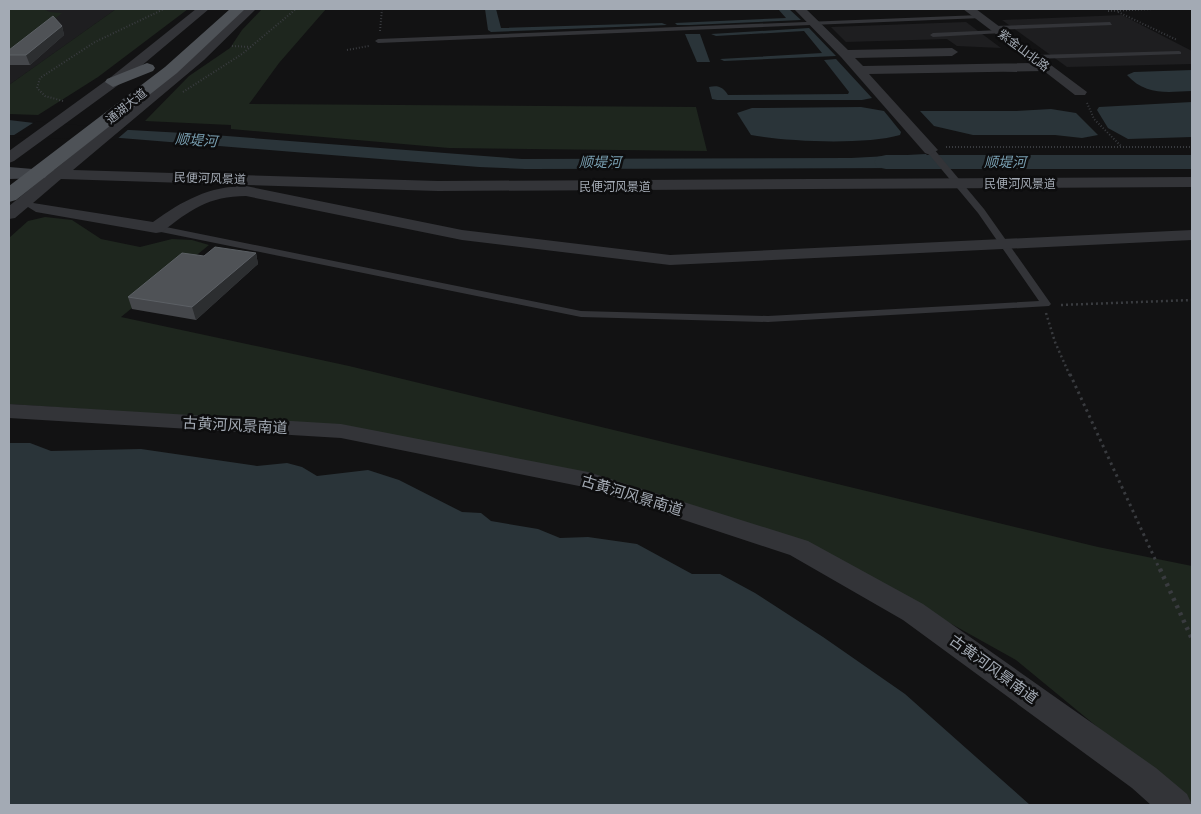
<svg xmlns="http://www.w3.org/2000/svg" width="1201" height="814" viewBox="0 0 1201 814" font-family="'PT Sans Narrow','Noto Sans SC',sans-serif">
	<rect width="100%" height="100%" fill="#121213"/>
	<g fill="#1e1e20">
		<path d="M9 9H116L9 85Z"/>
		<path d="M1122 15 1192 51V64L1067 67 1002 20Z"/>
		<path d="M966 22 1001 48 957 46 947 39 846 42 831 27Z"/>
	</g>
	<g fill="#1e261e">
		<path d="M9 9H43L50 12 62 13 9 55Z"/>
		<path d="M116 9H188L98 77 38 115 9 114V85Z"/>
		<path d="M262 9H326L279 63 249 104 696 107 707 151 449 148 231 129V125L145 121 189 76 230 48 242 30Z"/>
		<path d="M45 217 72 220 101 239 140 247 172 239 192 240 209 245 121 317 349 366 1098 547 1192 566V805L1016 660 878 583 753 527 325 425 9 404V238L28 221Z"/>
	</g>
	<g fill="#2a3439">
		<path d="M485 9H496L501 28 662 23 667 25 491 32 488 30Z"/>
		<path d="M778 9H789L801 20 690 25H677L675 23 786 18Z"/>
		<path d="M809 28 836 56 724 61 720 59 822 53 804 31 716 36 711 34Z"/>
		<path d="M685 34H700L710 62H697Z"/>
		<path d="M836 59 872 98 862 100H717L712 99 709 87C718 85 723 87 728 95L848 94 849 92 824 60Z"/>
		<path d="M1192 70V91C1167 92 1146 96 1127 75L1134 72Z"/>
		<path d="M1192 102V137L1128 139 1108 128 1097 110 1099 107Z"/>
		<path d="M861 107 884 111 901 132 900 135C866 145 787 142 751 135L737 113 752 108Z"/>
		<path d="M1051 109 1076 113 1098 135 1082 138 1055 135H973L934 126 920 111H1016Z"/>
		<path d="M9 120 59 126 201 134 522 159 851 158 926 154 936 165 913 168 525 169 479 167 108 137 9 135Z"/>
		<path d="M9 443H30L51 451 141 449 257 466 287 463 302 467 317 476 368 470 399 480 462 512 481 513 491 521 538 529 560 538 588 537 637 544 692 574H720L755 593 823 637 905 694 1030 805H9Z"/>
	</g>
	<path fill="#121213" d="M36 121 59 124 130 128 116 140 11 137Z"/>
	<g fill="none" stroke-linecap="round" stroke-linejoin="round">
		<path fill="#2a3439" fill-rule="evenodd" d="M886 155H1192V169H886L877 167 874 162 877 157Z"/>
		<g stroke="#393b3f" stroke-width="2" stroke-dasharray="1 2" stroke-linecap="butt">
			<path d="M1108 11 1153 9"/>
			<path d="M1118 12 1177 40"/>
			<path d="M380 31 382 9"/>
			<path d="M232 46 251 47"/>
			<path d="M347 50 369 46"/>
			<path d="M183 92 242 54 296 9"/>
			<path d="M63 101 45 96 37 88 40 78 95 42 164 9"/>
			<path d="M1087 103 1094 119 1121 146"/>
			<path d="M946 147H1192"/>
		</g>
		<g stroke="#393b3f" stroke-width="2.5" stroke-dasharray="2 3" stroke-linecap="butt">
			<path d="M1061 305 1192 300"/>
			<path d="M1046 313 1055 342 1070 376"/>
		</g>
		<path stroke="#393b3f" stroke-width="3" stroke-dasharray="2.5 4" stroke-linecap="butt" d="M1070 374 1160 570"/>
		<path stroke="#393b3f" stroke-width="4.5" stroke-dasharray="3 5" stroke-linecap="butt" d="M1160 569 1192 639"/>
		<g fill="#333438" fill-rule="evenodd">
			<path d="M980 15 982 18 378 43 375 41 378 39Z"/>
			<path d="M1110 22 1112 25 995 30 992 28 995 26Z"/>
			<path d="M1000 30 1002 31V33L933 37 930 35 933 33Z"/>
			<path d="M1179 51 1181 52V54L1034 59 1031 57 1034 55Z"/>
			<path d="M927 148H933L984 209 1051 304 1049 306 768 322 581 317 156 231 152 228 156 225 581 311 768 316 1039 301 978 213 927 152Z"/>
		</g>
		<g fill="#333438" fill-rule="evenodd">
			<path d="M196 9H209L121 83 14 161 9 163V151L111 77Z"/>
			<path d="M244 9H256L204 60 73 170 438 181 1192 177V187L438 191 61 179 33 203 153 222C182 201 209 186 246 186L462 230 670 255 1192 230V240L670 265 462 240 246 196C209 196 190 210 162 232L156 233 36 212 28 207 15 218 9 219V206L42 179 32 177 30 174 32 171 54 170 151 92Z"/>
			<path d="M794 9H806L848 50 952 48 958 52 952 56 855 58 863 66 1034 63 963 9H976L1087 92 1085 95H1075L1044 71 869 74 938 150 930 155 925 153 841 57Z"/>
			<path d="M9 404 341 424 588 472 808 541 923 604 1156 768 1187 794 1192 805H1151L1132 788 903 620 790 555 584 487 341 438 9 418Z"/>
		</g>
		<path fill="#404348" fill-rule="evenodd" d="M9 167 45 170 48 174 45 178 9 179Z"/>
		<g fill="#4e5257" fill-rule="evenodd">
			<path d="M230 9H245L177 73 16 200 9 202V186L165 67Z"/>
			<path d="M147 63 153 65 155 68 153 71 113 87 105 82 107 79Z"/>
		</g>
	</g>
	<g fill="#45474b">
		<path d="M62 26 64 35 30 65H9V50Z"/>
		<path d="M256 253 258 264 196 320 132 309 128 297 204 256Z"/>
	</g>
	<g fill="#2c2e30">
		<path d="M62 26 64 35 30 65 26 55Z"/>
		<path d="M256 253 258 264 196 320 192 307Z"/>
	</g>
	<g fill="#4f5256" stroke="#5c6065">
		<path d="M53 16 62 26 26 55H9V50Z"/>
		<path d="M215 247 256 253 192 307 128 297 182 253 204 256Z"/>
	</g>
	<g text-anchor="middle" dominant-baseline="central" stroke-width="5" stroke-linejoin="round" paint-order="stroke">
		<g font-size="12" fill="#a3aab4" stroke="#0d0d0e">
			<text transform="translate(1024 50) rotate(37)">紫金山北路</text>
			<text transform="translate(126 106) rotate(-39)">通湖大道</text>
			<text transform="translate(210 178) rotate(2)">民便河风景道</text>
			<text x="1020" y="183">民便河风景道</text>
			<text x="615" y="186">民便河风景道</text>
		</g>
		<g font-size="14" font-style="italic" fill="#789eb0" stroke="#0d0d0e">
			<text transform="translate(196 140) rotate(4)">顺堤河</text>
			<text x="600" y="162">顺堤河</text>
			<text x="1005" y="162">顺堤河</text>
		</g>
		<g font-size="15" fill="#a3aab4" stroke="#0d0d0e">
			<text transform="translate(235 425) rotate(3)">古黄河风景南道</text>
			<text transform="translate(632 495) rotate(17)">古黄河风景南道</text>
			<text transform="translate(994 669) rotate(36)">古黄河风景南道</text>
		</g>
	</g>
	<rect width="1201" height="814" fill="none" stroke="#a3aab4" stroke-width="20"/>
</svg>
